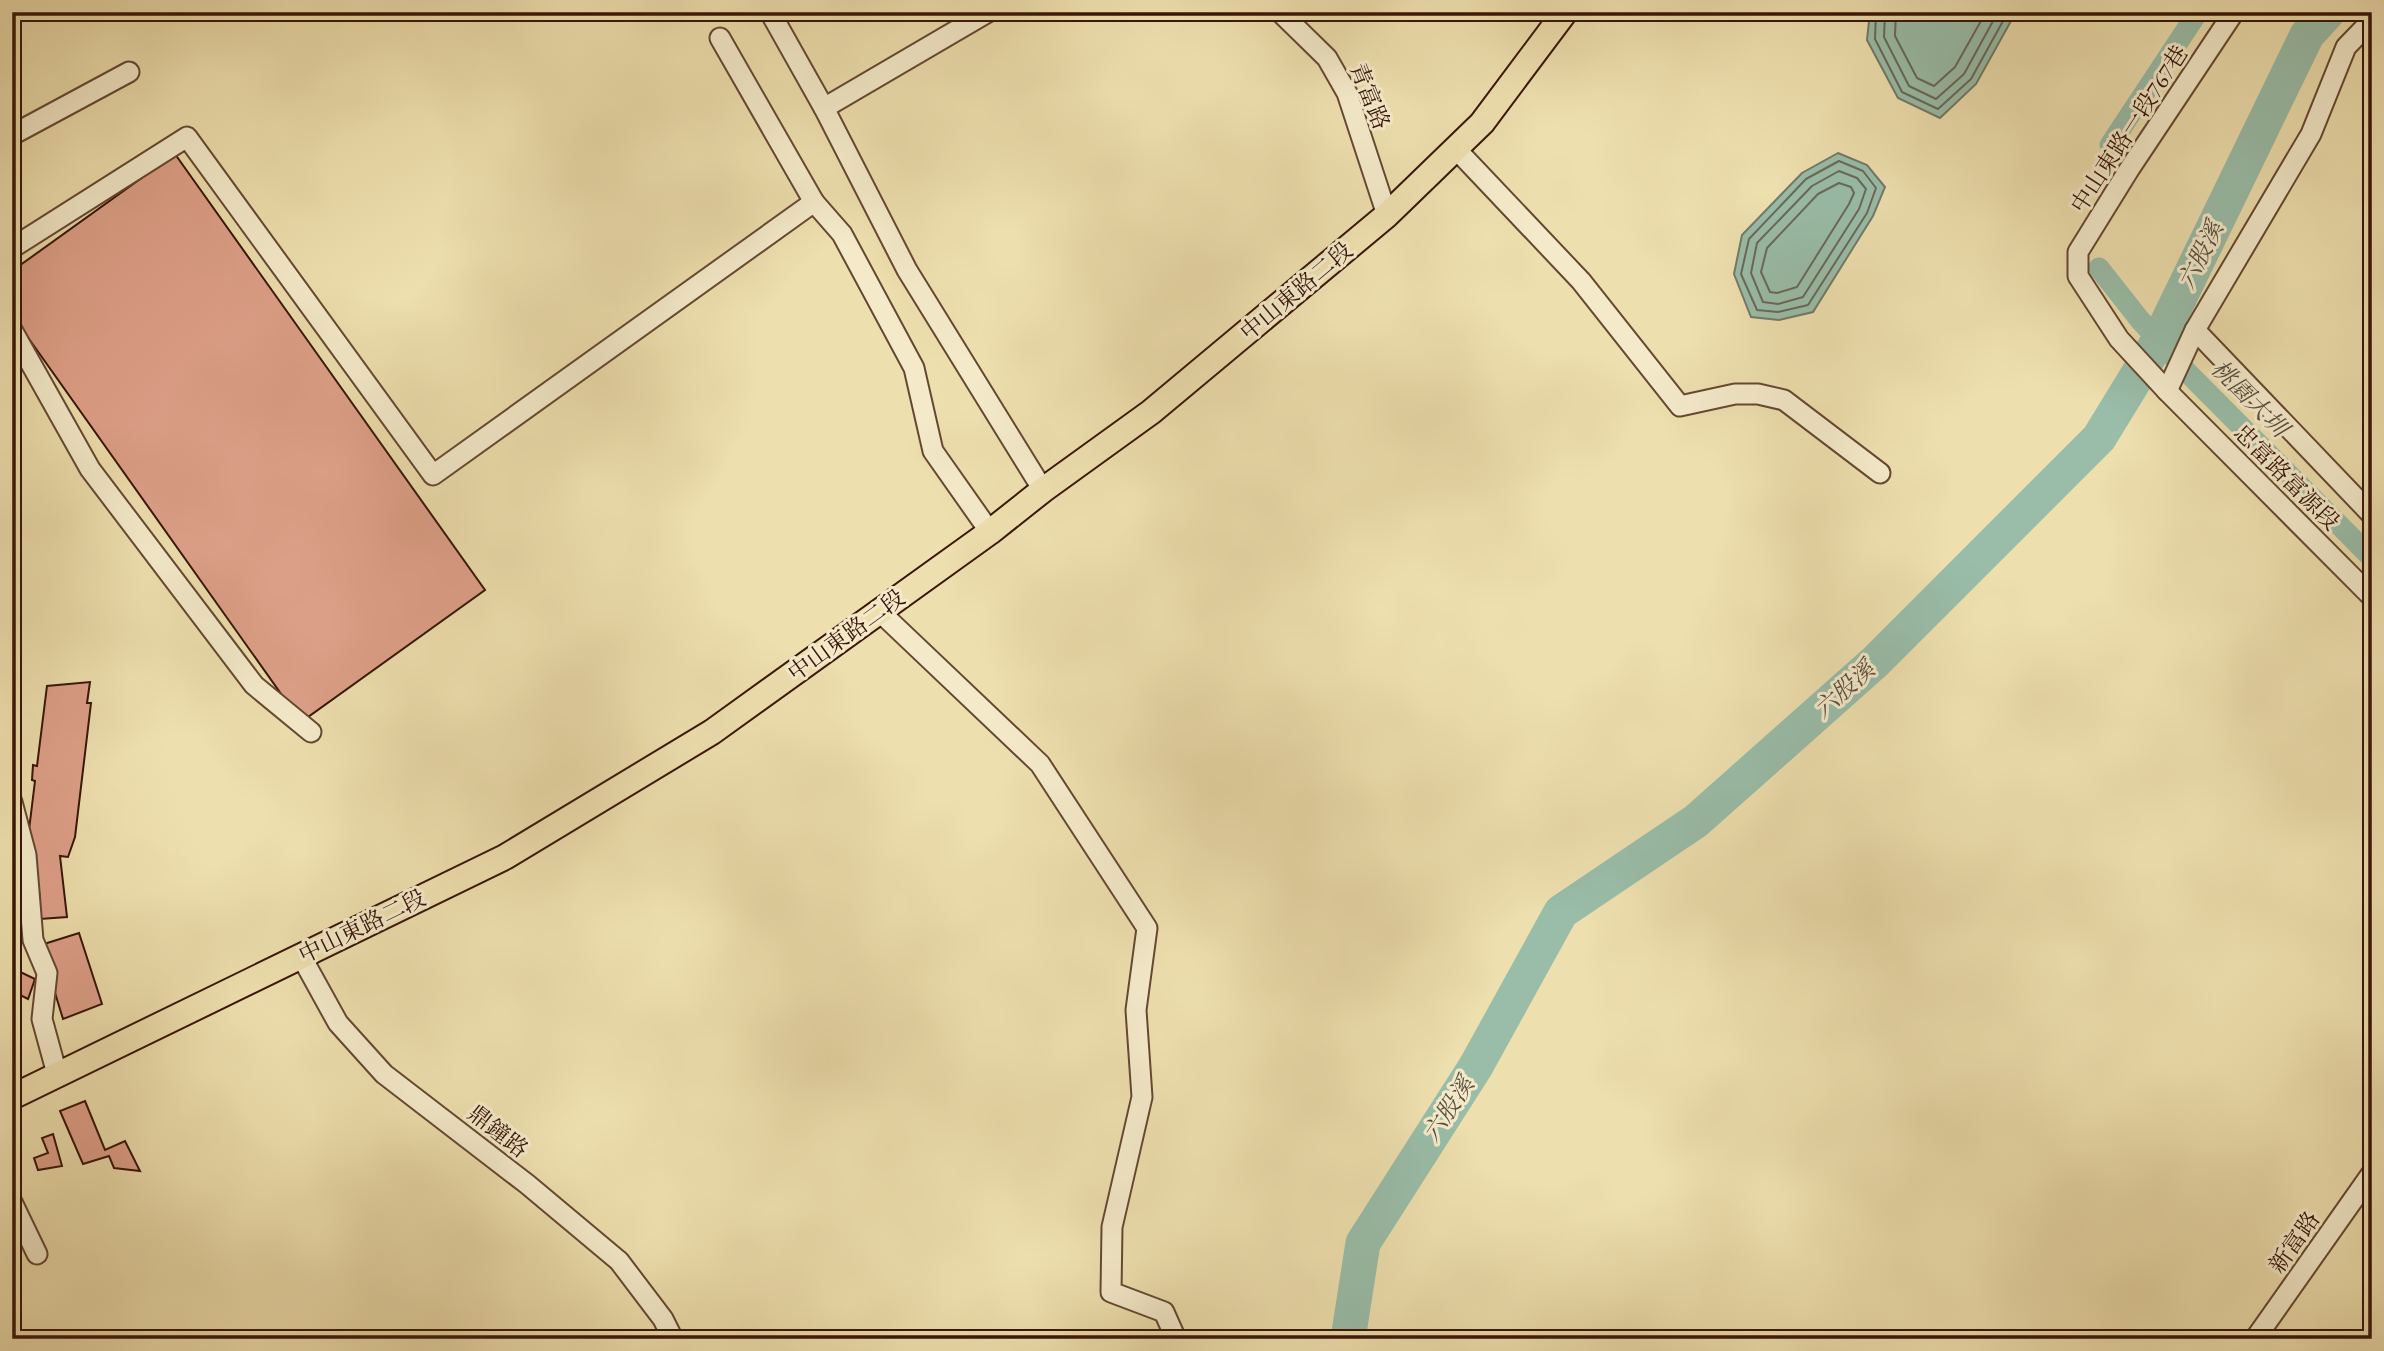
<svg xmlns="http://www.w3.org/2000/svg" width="2384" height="1351" viewBox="0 0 2384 1351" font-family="'EB Garamond','Noto Serif TC',serif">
	<rect width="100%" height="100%" fill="#eedfae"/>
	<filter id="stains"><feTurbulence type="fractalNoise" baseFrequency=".00286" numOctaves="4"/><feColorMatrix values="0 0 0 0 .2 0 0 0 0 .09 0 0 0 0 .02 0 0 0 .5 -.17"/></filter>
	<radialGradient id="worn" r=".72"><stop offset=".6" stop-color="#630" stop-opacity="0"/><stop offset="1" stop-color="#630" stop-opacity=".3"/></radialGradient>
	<g fill="#99bda9" stroke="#727a69" stroke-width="2">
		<path d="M1870 12H2016L1976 84 1940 118 1898 98 1867 40Z"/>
		<path d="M1838 153 1867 165 1885 187 1873 216 1813 312 1779 320 1751 317 1734 274 1742 235 1802 173Z"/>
	</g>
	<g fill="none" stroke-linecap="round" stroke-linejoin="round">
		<g stroke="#686959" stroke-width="2">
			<path d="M1876 12 1875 39 1902 92 1938 109 1971 79 2008 12"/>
			<path d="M1885 12 1884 37 1909 86 1936 99 1964 74 1998 12"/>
			<path d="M1896 12 1895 36 1917 78 1934 86 1955 67 1986 12"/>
			<path d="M1839 161 1863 171 1876 188 1867 213 1808 305 1778 312 1757 310 1741 274 1749 239 1806 179Z"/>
			<path d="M1839 171 1857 178 1866 189 1859 209 1803 297 1778 304 1763 302 1751 273 1757 243 1812 186Z"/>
			<path d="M1839 183 1851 187 1854 193 1849 204 1797 287 1777 293 1770 292 1761 272 1767 248 1818 194Z"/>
		</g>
		<g stroke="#99bda9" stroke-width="21">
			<path d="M2110 145 2198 12"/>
			<path d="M2099 268 2140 320 2183 368 2372 558"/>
		</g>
		<path stroke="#99bda9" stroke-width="35" d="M1348 1339 1363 1243 1476 1066 1561 912 1696 821 1875 662 2099 438 2159 340 2307 35 2328 12"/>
	</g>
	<g fill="#dea089" stroke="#371509" stroke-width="2">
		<path d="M175 154 485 590 301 722 12 315V271Z"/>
		<path d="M90 682 87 703H91L75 837 68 857 60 856 67 917 40 919 37 898H40L29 830 35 781 32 780 33 765 37 766 47 686Z"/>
		<path d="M79 933 102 1004 63 1019 52 983 44 944Z"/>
		<path d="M12 968 35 979 28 999 12 991Z"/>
		<path d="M85 1101 105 1150 125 1141 140 1171 114 1168 109 1156 83 1164 60 1111Z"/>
		<path d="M53 1134 62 1166 38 1170 34 1158 48 1153 42 1138Z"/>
	</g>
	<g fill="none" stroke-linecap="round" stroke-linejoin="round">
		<g stroke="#654832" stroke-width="23">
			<g id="minor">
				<path d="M770 12 824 108 907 270 1043 490"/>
				<path d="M1280 12 1327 58 1347 93 1387 215"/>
				<path d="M2234 12 2130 168 2078 252V276L2119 339 2167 391 2372 597"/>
				<path d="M720 38 814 202"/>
				<path d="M824 108 988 12"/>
				<path d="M12 135 129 72"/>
				<path d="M1456 149 1581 281 1680 406 1735 394H1758L1784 400 1880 473"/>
				<path d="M12 248 187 137 433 475 814 202 842 234 914 368 933 451 990 532"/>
				<path d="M12 330 90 469 254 685 311 732"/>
				<path d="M2195 330 2372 515"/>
				<path d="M2167 391 2195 330 2311 134 2346 47 2372 20"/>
				<path d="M879 611 1040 764 1147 928 1136 1010 1142 1097 1112 1227 1111 1292 1164 1312 1176 1339"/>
				<path d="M12 802 26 855 33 940 47 973 42 1019 57 1074"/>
				<path d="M301 956 338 1023 384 1074 527 1184 619 1261 663 1319 673 1339"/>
				<path d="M12 1202 37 1254"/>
				<path d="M2255 1339 2372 1173"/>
			</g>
		</g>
		<g stroke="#371509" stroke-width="28">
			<path id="major" d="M12 1097 505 857 712 732 990 532 1043 490 1151 412 1387 215 1482 123 1565 12"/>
		</g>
		<use href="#minor" stroke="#f4eaca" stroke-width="19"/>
		<use href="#major" stroke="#eedfae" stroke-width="24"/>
	</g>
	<g text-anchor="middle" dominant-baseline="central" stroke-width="6" stroke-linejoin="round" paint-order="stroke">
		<g font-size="23" fill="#371509" stroke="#f4eaca">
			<text transform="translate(1370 96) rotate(68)">青富路</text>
			<text transform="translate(2129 129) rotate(-57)">中山東路一段767巷</text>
			<text transform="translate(1296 291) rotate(-40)">中山東路二段</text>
			<text transform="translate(2287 477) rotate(45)">忠富路富源段</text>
			<text transform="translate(846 635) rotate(-36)">中山東路二段</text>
			<text transform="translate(362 926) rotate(-26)">中山東路二段</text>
			<text transform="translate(498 1131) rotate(38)">鼎鐘路</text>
			<text transform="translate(2294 1242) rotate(-55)">新富路</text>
		</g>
		<g font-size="24" font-style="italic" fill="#595041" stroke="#f4eaca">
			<text transform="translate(2200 255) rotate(-64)">六股溪</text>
			<text transform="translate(2250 398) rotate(45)">桃園大圳</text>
			<text transform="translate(1844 689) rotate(-42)">六股溪</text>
			<text transform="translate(1448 1109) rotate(-57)">六股溪</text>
		</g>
	</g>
	<rect width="2384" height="1351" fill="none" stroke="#eedfae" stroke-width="42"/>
	<rect x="14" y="14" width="2356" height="1323" fill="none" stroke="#371509" stroke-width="3.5"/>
	<rect x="21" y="21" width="2342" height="1309" fill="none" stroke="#371509" stroke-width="2"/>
	<rect width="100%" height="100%" filter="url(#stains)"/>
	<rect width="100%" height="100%" fill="url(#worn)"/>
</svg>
